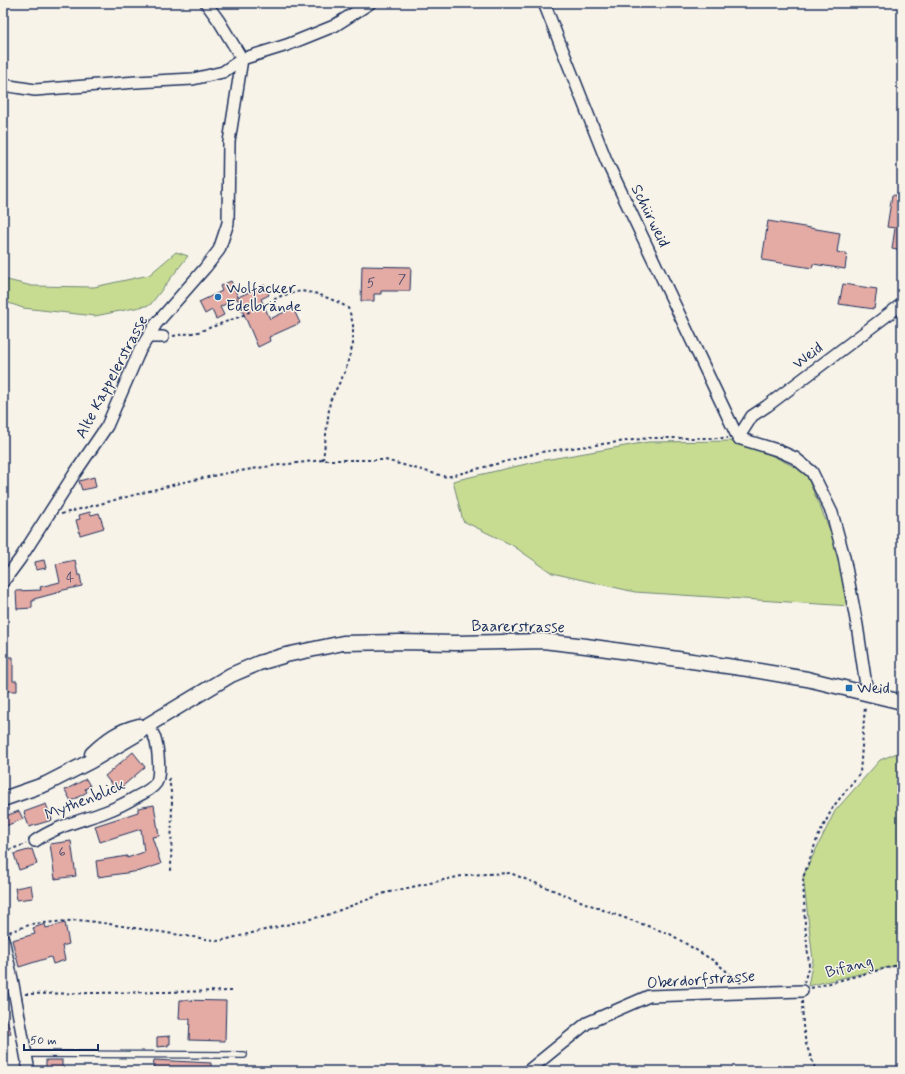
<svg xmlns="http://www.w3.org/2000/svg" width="905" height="1074" viewBox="0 0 905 1074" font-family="Mynerve,sans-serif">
	<rect width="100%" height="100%" fill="#f7f3e8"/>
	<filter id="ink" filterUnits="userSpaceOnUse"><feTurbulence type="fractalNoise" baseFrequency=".025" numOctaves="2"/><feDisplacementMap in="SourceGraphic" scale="8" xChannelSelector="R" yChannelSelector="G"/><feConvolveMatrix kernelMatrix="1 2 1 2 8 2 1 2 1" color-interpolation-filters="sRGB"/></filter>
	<g filter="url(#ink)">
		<g fill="#c7dc91" stroke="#718678">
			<path d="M176 252 188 256 150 305 95 316 23 308 3 301V279L32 286 94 287 149 275Z"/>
			<path d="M731 441 765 452 805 472 843 560 850 606 635 592 552 573 512 545 463 521 453 481 539 461 648 442Z"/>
			<path d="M902 751V964L808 986 813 960 803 876 835 811 880 760Z"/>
		</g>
		<g fill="#e4aaa4" stroke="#1b2f5e">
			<path d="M892 195 902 196V208L900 215H902V251L892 249 895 228 887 227Z"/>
			<path d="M768 221 840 233 837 252 847 254 845 269 813 264 812 268 762 260Z"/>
			<path d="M362 266 411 267 410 291H381V294H374V301H361Z"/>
			<path d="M231 281 238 297 265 285 269 295 261 299 270 319 293 308 300 323 269 337 270 341 258 347 237 298 220 307 224 315 216 319 212 310 205 314 199 302 222 291 220 286Z"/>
			<path d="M843 284 877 289 874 309 839 304Z"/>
			<path d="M94 477 96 487 82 490 79 481Z"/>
			<path d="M90 512 91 515 99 513 104 528 80 535 76 520 80 519 79 515Z"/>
			<path d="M44 560 46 568 36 570 35 562Z"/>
			<path d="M75 560 78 575H80L82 586 59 591 60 592 34 599V601H32V608L17 609 16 591 41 590 40 587 60 582 56 564Z"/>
			<path d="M3 657H13V681H17V691H3Z"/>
			<path d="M133 752 145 767 117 791 105 776Z"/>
			<path d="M86 779 90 786 85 789 87 792 71 801 65 790Z"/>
			<path d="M46 804 52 820 29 827 24 812Z"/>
			<path d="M154 805 159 836 152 837 161 864 140 871 98 877 96 861 127 856V858L144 852 141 829 100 842 95 826 138 812V808Z"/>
			<path d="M19 811 23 819 3 827V817Z"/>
			<path d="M71 841 76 876 55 879 50 844Z"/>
			<path d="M32 849 37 864 19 870 14 854Z"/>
			<path d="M31 885 33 898 17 900 15 888Z"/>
			<path d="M65 923 69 944 62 946 65 960 53 964 51 957 19 967 12 940 35 934 33 928 45 924 46 928Z"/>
			<path d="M180 1000 226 1001 225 1041 189 1040 190 1019H179Z"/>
			<path d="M3 1012H4L11 1033 3 1036Z"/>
			<path d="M170 1036V1044H168V1046L157 1047V1037Z"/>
			<rect x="46" y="1060" width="16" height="11"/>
			<path d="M154 1060 211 1063V1071H153Z"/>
		</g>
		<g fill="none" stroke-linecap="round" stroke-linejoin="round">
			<g stroke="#1b2f5e" stroke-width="8">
				<path id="service" d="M26 1054 244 1055"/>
			</g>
			<g stroke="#1b2f5e" stroke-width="14">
				<g id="minor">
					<path d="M544 3 606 160 738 438"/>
					<path d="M3 85 35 90 136 82 193 79 223 72 242 59 287 45 334 26 370 3"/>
					<path d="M149 337H163"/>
					<path d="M738 438 777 450 795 458 812 472 832 513 844 557 857 625 867 692"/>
					<path d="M738 438 752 416 767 406 902 304"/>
					<path d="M3 582 20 559 75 473 107 426 140 350 156 324 205 268 219 250 228 223 229 142 242 59 219 21 206 3"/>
					<path d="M35 841C56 826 81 821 105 812 116 808 126 803 136 797 142 794 151 790 156 783 161 775 158 748 155 738 153 734 150 729 148 725"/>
					<path d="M3 939 12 979 29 1071"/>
					<path d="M528 1071 587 1023 649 996 802 991"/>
				</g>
			</g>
			<g stroke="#1b2f5e" stroke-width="17">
				<g id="tertiary">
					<path d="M92 754C107 740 118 731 139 726"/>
					<path d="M3 799 46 784 91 761 137 734 148 725 231 675 259 663 286 655 343 643 400 642 456 643 543 641 586 646 748 669 807 679 902 702"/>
				</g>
			</g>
			<g stroke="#1b2f5e" stroke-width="2" stroke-dasharray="3 3" stroke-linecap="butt">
				<path d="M173 336 198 332 239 317 281 296 301 291 318 294 340 303 348 308 351 316 353 325V344L348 361 345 372 330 401 323 460"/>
				<path d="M61 514 184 482 227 473 271 466 323 460H385L447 477 541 452 649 438H728"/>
				<path d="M169 778 172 799 171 871"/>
				<path d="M3 852 26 844"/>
				<path d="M9 932 32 924 78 920 96 922 219 941 327 915 385 893 466 875 510 873 608 912 670 934 714 961 741 983"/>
				<path d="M804 983 809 965 805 923 803 878 817 839 833 807 860 773 865 706"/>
				<path d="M811 988 902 964"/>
				<path d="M25 994 232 991"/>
				<path d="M802 1001 803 1026 806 1044 816 1071"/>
			</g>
			<use href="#service" stroke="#f7f3e8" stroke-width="5.5"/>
			<use href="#minor" stroke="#f7f3e8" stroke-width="11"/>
			<use href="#tertiary" stroke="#f7f3e8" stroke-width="14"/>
		</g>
	</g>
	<g fill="#1f6fb2" stroke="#f7f3e8" stroke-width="1.5">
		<circle cx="218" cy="297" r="4"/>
		<rect x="845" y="684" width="8" height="8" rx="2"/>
	</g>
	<g text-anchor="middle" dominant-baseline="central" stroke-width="3" stroke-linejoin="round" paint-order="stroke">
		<g font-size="14" fill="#4d4e70">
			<text x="402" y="279">7</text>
			<text x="371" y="283">5</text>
			<text x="70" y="578">4</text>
			<text x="62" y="852">6</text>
		</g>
		<g font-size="16" fill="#1b2f5e" stroke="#f7f3e8">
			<text transform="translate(650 216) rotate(64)">Schürweid</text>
			<text transform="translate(808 356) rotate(-37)">Weid</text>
			<text transform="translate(112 377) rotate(-62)">Alte Kappelerstrasse</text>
			<text transform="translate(518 627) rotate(1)">Baarerstrasse</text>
			<text transform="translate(85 800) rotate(-22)">Mythenblick</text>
			<text transform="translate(849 967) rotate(-15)">Bifang</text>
			<text transform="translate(701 980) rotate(-4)">Oberdorfstrasse</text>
		</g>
		<g font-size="16" fill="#1b2f5e" stroke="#f7f3e8" text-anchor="start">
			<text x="226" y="288">Wolfacker<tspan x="226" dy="18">Edelbrände</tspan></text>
			<text x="857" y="688">Weid</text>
		</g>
	</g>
	<rect width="905" height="1074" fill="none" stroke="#f7f3e8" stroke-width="16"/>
	<rect x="8" y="8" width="889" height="1058" fill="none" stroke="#1b2f5e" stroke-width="1.5" filter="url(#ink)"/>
	<path d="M24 1044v6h74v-6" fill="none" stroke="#1b2f5e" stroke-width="2"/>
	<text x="30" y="1044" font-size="12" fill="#1b2f5e" stroke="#f7f3e8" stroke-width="3" paint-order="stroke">50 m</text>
</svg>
